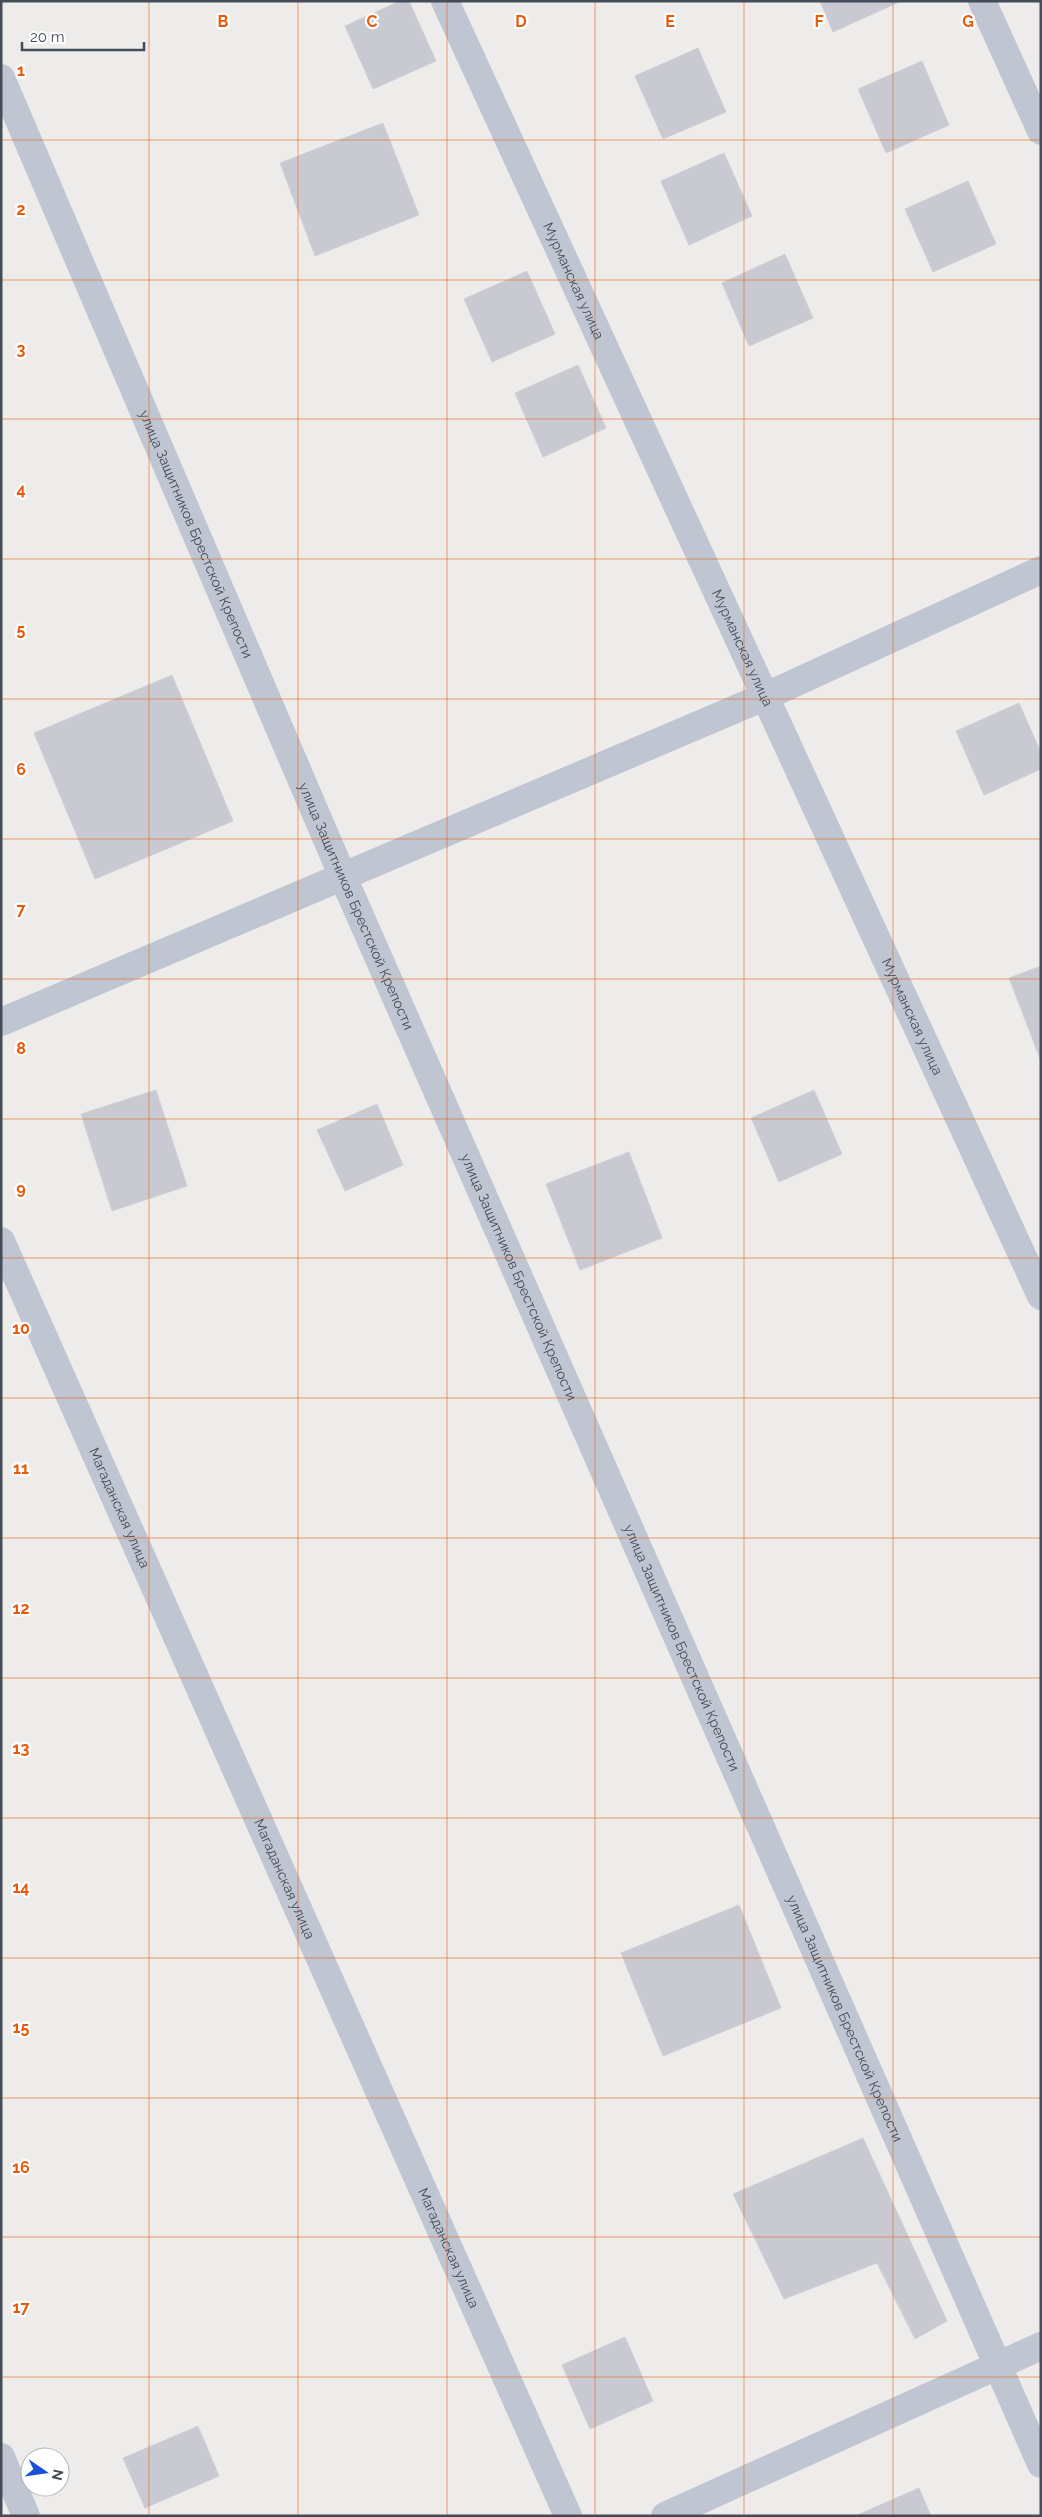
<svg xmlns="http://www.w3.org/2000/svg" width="1042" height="2517" viewBox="0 0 1042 2517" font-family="Raleway,sans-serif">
	<rect width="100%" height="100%" fill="#eeeceb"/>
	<g fill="#c8c9d1" stroke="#cfd0d7">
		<path d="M400 1H409L436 61 373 89 345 26Z"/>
		<path d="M820 1H896L897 3 833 32Z"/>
		<path d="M698 48 726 112 663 139 635 76Z"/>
		<path d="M922 61 949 125 886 153 858 89Z"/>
		<path d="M383 123 419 215 315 256 280 163Z"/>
		<path d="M724 153 752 216 689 245 661 181Z"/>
		<path d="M968 181 996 244 933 272 905 209Z"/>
		<path d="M785 254 813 318 749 346 722 283Z"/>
		<path d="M527 271 555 334 492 362 464 299Z"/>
		<path d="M578 365 606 428 543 457 515 393Z"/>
		<path d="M172 675 233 821 95 879 34 733Z"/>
		<path d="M1019 703 1041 753V769L984 795 956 731Z"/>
		<path d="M1041 966V1061L1009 978Z"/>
		<path d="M156 1090 187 1186 112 1211 81 1114Z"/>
		<path d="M814 1090 842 1154 779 1182 751 1118Z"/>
		<path d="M377 1104 403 1165 345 1191 317 1130Z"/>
		<path d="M629 1152 662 1238 580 1270 546 1184Z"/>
		<path d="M739 1905 781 2008 663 2056 621 1953Z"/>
		<path d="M863 2138 947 2321 915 2339 877 2263 784 2299 733 2194Z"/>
		<path d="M625 2337 653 2401 590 2429 562 2365Z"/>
		<path d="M198 2426 219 2476 145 2508 123 2458Z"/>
		<path d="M919 2488 931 2516H855Z"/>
	</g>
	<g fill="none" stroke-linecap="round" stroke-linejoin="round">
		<g stroke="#bfc5d1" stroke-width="28">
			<path id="s1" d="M445 1 1041 1296"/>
			<path d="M982 1 1041 131"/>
			<path id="s2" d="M1 78 343 877 1041 2464"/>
			<path d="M1 1022 764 697 1041 570"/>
			<path id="s3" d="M1 1241 568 2516"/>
			<path d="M1 2457 26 2516"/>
			<path d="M665 2516 1041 2346"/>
		</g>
	</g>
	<path fill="none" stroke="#e8590c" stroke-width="1" stroke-opacity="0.55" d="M149 1V2516M298 1V2516M447 1V2516M595 1V2516M744 1V2516M893 1V2516M1 140H1041M1 280H1041M1 419H1041M1 559H1041M1 699H1041M1 839H1041M1 979H1041M1 1119H1041M1 1258H1041M1 1398H1041M1 1538H1041M1 1678H1041M1 1818H1041M1 1958H1041M1 2098H1041M1 2237H1041M1 2377H1041"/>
	<g text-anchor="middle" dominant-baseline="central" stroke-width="4.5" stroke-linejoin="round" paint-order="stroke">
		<g font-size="14" fill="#444c58" stroke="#fff">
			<text stroke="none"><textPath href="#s1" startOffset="308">Мурманская улица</textPath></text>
			<text stroke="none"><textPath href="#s2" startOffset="496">улица Защитников Брестской Крепости</textPath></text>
			<text stroke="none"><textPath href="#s1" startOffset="712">Мурманская улица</textPath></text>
			<text stroke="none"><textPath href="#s2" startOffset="901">улица Защитников Брестской Крепости</textPath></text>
			<text stroke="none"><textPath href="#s1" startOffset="1118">Мурманская улица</textPath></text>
			<text stroke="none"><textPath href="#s2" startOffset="1306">улица Защитников Брестской Крепости</textPath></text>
			<text stroke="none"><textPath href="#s3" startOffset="292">Магаданская улица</textPath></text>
			<text stroke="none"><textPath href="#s2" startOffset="1711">улица Защитников Брестской Крепости</textPath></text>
			<text stroke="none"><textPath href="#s3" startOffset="698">Магаданская улица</textPath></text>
			<text stroke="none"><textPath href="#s2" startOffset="2116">улица Защитников Брестской Крепости</textPath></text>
			<text stroke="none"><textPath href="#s3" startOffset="1102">Магаданская улица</textPath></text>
		</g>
	</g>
	<g font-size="16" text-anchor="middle" font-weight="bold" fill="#e8590c" stroke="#fff" stroke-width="4.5" stroke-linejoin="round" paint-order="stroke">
		<text x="223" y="27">B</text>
		<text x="372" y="27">C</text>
		<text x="521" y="27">D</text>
		<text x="670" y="27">E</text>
		<text x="819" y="27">F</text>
		<text x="968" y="27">G</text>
		<text x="21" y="76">1</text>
		<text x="21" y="215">2</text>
		<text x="21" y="355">3</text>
		<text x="21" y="495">4</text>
		<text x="21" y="635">5</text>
		<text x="21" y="775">6</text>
		<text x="21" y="915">7</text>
		<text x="21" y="1054">8</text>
		<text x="21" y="1194">9</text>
		<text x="21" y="1334">10</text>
		<text x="21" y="1474">11</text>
		<text x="21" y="1614">12</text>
		<text x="21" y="1754">13</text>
		<text x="21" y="1893">14</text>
		<text x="21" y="2033">15</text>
		<text x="21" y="2173">16</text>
		<text x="21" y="2313">17</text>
	</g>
	<rect width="1042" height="2517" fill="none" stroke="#444c58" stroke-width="5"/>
	<g transform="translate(45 2472) rotate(103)"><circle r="24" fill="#ffffff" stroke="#b4b7bc"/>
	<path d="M0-4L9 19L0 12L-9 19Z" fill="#1a50d9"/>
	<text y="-8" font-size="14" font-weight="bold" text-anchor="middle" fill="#444c58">N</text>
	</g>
	<path d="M22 42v8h122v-8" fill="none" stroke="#444c58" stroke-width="2.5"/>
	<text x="30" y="42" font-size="15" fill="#444c58" stroke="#ffffff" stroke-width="4" paint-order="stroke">20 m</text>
</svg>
